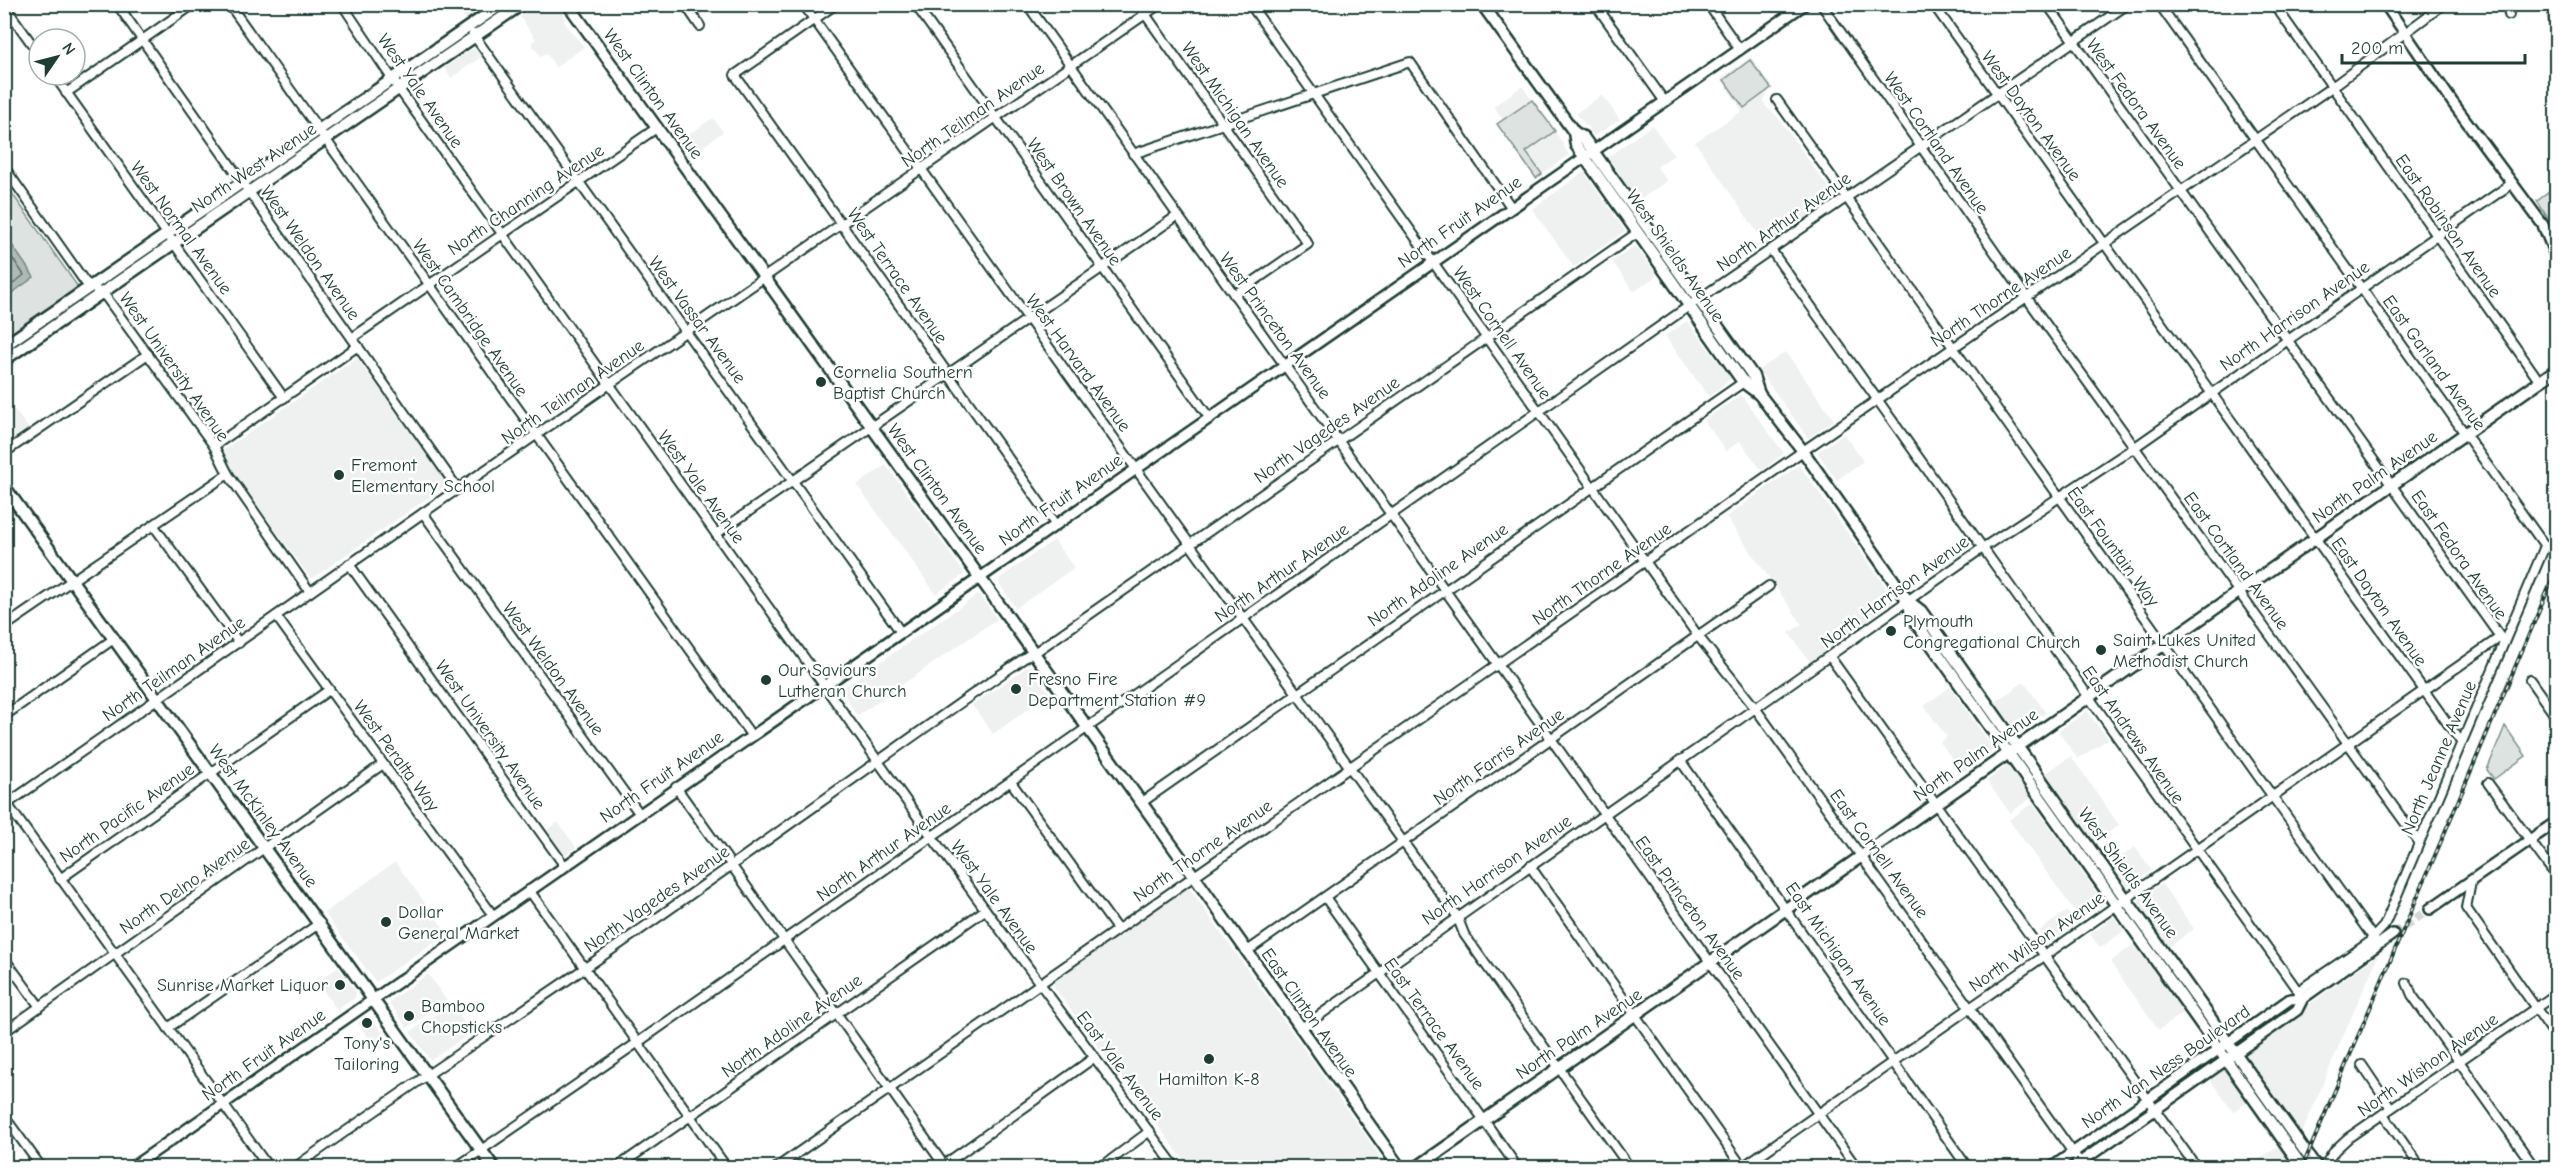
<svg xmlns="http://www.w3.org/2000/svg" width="2561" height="1172" viewBox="0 0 2561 1172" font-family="'Comic Neue',sans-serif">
	<rect width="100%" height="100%" fill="#fff"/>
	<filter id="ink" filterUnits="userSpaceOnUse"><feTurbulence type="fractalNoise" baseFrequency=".0167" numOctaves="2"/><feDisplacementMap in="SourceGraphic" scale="12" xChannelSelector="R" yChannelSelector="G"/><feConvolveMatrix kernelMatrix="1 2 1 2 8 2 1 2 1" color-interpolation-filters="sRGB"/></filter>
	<g filter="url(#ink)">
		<g fill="#eef1f0">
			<path d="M455 5H489L466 20Z"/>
			<path d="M538 5H556L566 19 564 21 569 29 584 47 556 67 546 53 541 57 531 43 536 39 520 17Z"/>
			<path d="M2401 5H2432L2412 18Z"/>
			<path d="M474 48 481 57 451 78 444 68Z"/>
			<path d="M1751 57 1772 87 1764 100 1765 106 1777 116 1835 197 1766 245 1695 142 1742 111 1721 78Z"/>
			<path d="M1522 86 1532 100 1503 120 1494 106Z"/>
			<path d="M1602 95 1620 120 1594 136 1576 113Z"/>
			<path d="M713 118 723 132 691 155 681 140Z"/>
			<path d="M1652 125 1674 155 1657 167 1667 181 1638 201 1608 157Z"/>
			<path d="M1555 131 1569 155 1542 174 1526 152Z"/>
			<path d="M1584 172 1625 231 1574 267 1532 209Z"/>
			<path d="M1635 246 1657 275 1634 292 1612 261Z"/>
			<path d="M1687 321 1731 378 1709 397 1665 336Z"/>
			<path d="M1786 352 1834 420 1808 438 1759 370Z"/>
			<path d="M357 358 448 484 311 579 229 466 224 450Z"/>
			<path d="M1741 395 1784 453 1762 471 1740 441 1726 451 1704 420Z"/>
			<path d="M4 396 29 429 5 446H4Z"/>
			<path d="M1844 434 1863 461 1837 480 1817 452Z"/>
			<path d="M886 465 965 574 936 594 857 485Z"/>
			<path d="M1799 465 1883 583 1893 602 1810 662 1789 633 1802 624 1726 517Z"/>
			<path d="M1054 540 1074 568 1016 608 999 584 1000 578Z"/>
			<path d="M979 594 997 619 857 716 841 689Z"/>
			<path d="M1030 665 1050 694 993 734 972 705Z"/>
			<path d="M2024 682 2046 713 2018 731 1995 702Z"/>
			<path d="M1950 687 1993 748 1992 752 1962 773 1940 742 1947 737 1924 706Z"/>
			<path d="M2087 711 2108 739 2078 759 2058 731Z"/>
			<path d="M2071 756 2119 825 2095 842 2046 773Z"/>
			<path d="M2007 765 2031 798 2010 813 1987 781Z"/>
			<path d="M2033 803 2103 902 2081 920 2009 820Z"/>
			<path d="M558 822 576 847 565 855 547 830Z"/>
			<path d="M2135 847 2152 870 2128 887 2111 864Z"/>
			<path d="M395 862 447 933 376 982 324 913Z"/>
			<path d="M2162 884 2194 929 2169 947 2137 901Z"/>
			<path d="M1186 889H1190L1388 1167H1189L1053 986 1054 981Z"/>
			<path d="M2067 911 2076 924 2048 944 2039 931Z"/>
			<path d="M2114 917 2124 931 2100 948 2090 934Z"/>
			<path d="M2134 944 2183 1013 2159 1030 2110 962Z"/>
			<path d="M2379 954 2341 1041 2302 1133 2246 1056V1050Z"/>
			<path d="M338 967 356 992 355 998 340 1008V1014L317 982Z"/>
			<path d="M428 974 447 1001 407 1028 390 1004 391 1000Z"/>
			<path d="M451 1004 472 1033 430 1060 410 1032Z"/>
			<path d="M370 1016 390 1042 378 1051 358 1023Z"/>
			<path d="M2222 1069 2225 1070 2247 1101 2233 1112 2209 1078Z"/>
			<path d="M2278 1146 2290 1163 2288 1167H2252L2251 1165Z"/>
		</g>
		<g fill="#dee3e2" stroke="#7e908b" stroke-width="1.5">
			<path d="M1750 60 1771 88 1744 108 1724 80Z"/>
			<path d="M1532 100 1555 131 1526 152 1542 174 1536 178 1497 124Z"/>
			<path d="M4 182 78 287 5 338H4Z"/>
			<path d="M2552 190 2556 231 2537 201Z"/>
			<path d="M2505 726 2526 756 2494 779 2487 770Z"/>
		</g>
		<g fill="#afbab7" stroke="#758883" stroke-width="1.5">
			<path d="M2547 5H2556V111Z"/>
			<path d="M5 235 34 277 5 298H4Z"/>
		</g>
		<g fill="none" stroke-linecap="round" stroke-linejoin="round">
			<path stroke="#596f68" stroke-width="1.5" d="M4 246 24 275 4 291"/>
			<path stroke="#d2d8d6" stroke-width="9" stroke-dasharray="9 4.5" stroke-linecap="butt" d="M2393 934 2430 909"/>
			<g stroke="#1f3d34" stroke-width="12">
				<g id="minor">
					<path d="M117 4 458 489"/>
					<path d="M229 4 751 735"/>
					<path d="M342 4 399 89 932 837 1176 1168"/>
					<path d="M685 4 700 26"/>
					<path d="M803 4 1429 878 1457 916 1464 934 1630 1168"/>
					<path d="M836 4 735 75 1055 524"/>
					<path d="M915 4 1208 416"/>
					<path d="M1027 4 1857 1168"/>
					<path d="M1138 4 1308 244 1234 295"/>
					<path d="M1250 4 1698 636 1756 709 2084 1168"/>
					<path d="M1595 4 1665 102"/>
					<path d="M1708 4 1740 50"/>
					<path d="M1821 4 2027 298 2419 842"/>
					<path d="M1933 4 2461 742"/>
					<path d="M2047 4 2503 641"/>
					<path d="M2159 4 2545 546 2384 926 2367 944 2298 991"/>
					<path d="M2274 4 2540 382"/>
					<path d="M2508 4 2509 15"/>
					<path d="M4 5 39 54"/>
					<path d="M473 34 900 631"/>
					<path d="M54 75 284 398"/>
					<path d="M66 93 194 4"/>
					<path d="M1777 100 2374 939"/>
					<path d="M1133 154 1410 62 1511 207"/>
					<path d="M4 167 85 282 106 297 214 446 228 474 310 592"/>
					<path d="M1771 250 2300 994"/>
					<path d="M352 338 658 127"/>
					<path d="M214 446 358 346"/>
					<path d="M4 453 148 354"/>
					<path d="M423 513 639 813"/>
					<path d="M154 526 239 643"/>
					<path d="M716 534 1177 216"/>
					<path d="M349 564 564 865"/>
					<path d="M276 616 492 914"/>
					<path d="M4 627 228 474"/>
					<path d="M1034 653 1637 233"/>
					<path d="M1830 657 2197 1168"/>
					<path d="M2530 680 2556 717"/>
					<path d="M4 716 115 638"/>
					<path d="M1680 760 1968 1168"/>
					<path d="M1011 782 1117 929"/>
					<path d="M2488 783 2556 876"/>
					<path d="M676 787 946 1168"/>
					<path d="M5 801 269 1168"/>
					<path d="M1141 803 1745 381"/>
					<path d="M4 806 423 513 1160 4"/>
					<path d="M1530 866 1743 1168"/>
					<path d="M60 879 329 690"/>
					<path d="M2471 882 2466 908 2556 1037"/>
					<path d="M529 890 727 1168"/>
					<path d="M1325 897 1518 1168"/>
					<path d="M1246 952 1769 586"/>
					<path d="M4 958 40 1007"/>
					<path d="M2407 983 2412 995 2535 1168"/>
					<path d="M168 1028 320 923"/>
					<path d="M1300 1029 1981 549 2135 447 2511 184"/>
					<path d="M4 1032 383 764"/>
					<path d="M2362 1065 2391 1108"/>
					<path d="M2383 1114 2421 1168"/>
					<path d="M4 1116 42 1168"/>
					<path d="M941 1167 1095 1057"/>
					<path d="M294 1168C390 1099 488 1034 585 968 736 864 883 756 1033 652"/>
					<path d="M455 1168 637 1043 1699 299 2128 4"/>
					<path d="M616 1168 985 910"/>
					<path d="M776 1168 1803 451 2332 87 2444 4"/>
					<path d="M1100 1168 1150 1131"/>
					<path d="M1741 1168 2499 638"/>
					<path d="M2323 1168 2335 1150 2348 1138 2556 994"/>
				</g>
			</g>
			<g stroke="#1f3d34" stroke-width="14">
				<g id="tertiary">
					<path d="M2385 4 2453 103 2543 225 2556 257"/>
					<path d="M2430 909 2556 822"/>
					<path d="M131 1168 1805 4"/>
					<path d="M2051 1168 2290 999 2303 998"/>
					<path d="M2072 1168 2297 1010 2303 998 2393 934"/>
				</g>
			</g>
			<g stroke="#1f3d34" stroke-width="15">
				<g id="secondary">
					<path d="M568 4 1194 876 1400 1168"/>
					<path d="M1482 4 1574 132 1583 137 1753 376 1759 394"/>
					<path d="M1574 132 1576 145 1743 382 1759 394 1803 451 1908 601 1921 611 2317 1168"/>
					<path d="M4 346 502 4"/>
					<path d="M4 360 522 4"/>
					<path d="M4 486 494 1168"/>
					<path d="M1908 601 1912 617 2303 1168"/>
					<path d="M1416 1168 2556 370"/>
				</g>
			</g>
			<use href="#minor" stroke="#fff" stroke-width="8"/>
			<use href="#tertiary" stroke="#fff" stroke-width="9"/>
			<use href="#secondary" stroke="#fff" stroke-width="10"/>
			<g stroke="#1f3d34" stroke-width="4">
				<path id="rail" d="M2302 1168 2556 571"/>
			</g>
			<use href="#rail" stroke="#fff" stroke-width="1.5" stroke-dasharray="4.5" stroke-linecap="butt"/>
		</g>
	</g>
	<g fill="#1f3d34" stroke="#fff" stroke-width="2">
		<circle cx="821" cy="382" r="6"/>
		<circle cx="339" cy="475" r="6"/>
		<circle cx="1891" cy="631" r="6"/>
		<circle cx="2101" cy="650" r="6"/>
		<circle cx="766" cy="680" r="6"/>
		<circle cx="1016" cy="689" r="6"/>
		<circle cx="386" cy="922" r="6"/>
		<circle cx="340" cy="985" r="6"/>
		<circle cx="409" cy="1016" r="6"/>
		<circle cx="367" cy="1023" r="6"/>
		<circle cx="1209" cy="1059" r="6"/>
	</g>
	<g text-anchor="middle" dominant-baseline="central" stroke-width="5" stroke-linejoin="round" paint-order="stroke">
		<g font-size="18" fill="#1f3d34" stroke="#fff">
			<text transform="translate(420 91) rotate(55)">West Yale Avenue</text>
			<text transform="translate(653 94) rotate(54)">West Clinton Avenue</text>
			<text transform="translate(2136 104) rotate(54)">West Fedora Avenue</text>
			<text transform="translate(973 115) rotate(-35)">North Teilman Avenue</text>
			<text transform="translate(1235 115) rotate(55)">West Michigan Avenue</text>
			<text transform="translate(2031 116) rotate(54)">West Dayton Avenue</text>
			<text transform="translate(1936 143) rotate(55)">West Cortland Avenue</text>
			<text transform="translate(254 168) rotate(-34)">North West Avenue</text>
			<text transform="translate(526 200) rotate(-34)">North Channing Avenue</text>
			<text transform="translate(1074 202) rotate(55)">West Brown Avenue</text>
			<text transform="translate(1460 222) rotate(-35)">North Fruit Avenue</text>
			<text transform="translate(1784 222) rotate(-35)">North Arthur Avenue</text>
			<text transform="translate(2448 226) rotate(55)">East Robinson Avenue</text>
			<text transform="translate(181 228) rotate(54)">West Normal Avenue</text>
			<text transform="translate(310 253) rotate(55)">West Weldon Avenue</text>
			<text transform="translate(1675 256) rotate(55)">West Shields Avenue</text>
			<text transform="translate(897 276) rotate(55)">West Terrace Avenue</text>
			<text transform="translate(2001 297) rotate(-34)">North Thorne Avenue</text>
			<text transform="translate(2295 316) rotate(-35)">North Harrison Avenue</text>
			<text transform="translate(470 318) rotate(55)">West Cambridge Avenue</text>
			<text transform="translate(697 320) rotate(54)">West Vassar Avenue</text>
			<text transform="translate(1275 326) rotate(54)">West Princeton Avenue</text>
			<text transform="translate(1502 333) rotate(55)">West Cornell Avenue</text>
			<text transform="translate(1078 363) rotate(54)">West Harvard Avenue</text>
			<text transform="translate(2434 363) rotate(54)">East Garland Avenue</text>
			<text transform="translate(174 367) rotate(55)">West University Avenue</text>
			<text transform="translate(573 392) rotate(-35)">North Teilman Avenue</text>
			<text transform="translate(1327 430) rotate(-35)">North Vagedes Avenue</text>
			<text transform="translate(2375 477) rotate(-35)">North Palm Avenue</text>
			<text transform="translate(701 487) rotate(54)">West Yale Avenue</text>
			<text transform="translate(937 489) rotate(54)">West Clinton Avenue</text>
			<text transform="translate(1061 500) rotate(-35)">North Fruit Avenue</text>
			<text transform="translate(2113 547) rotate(54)">East Fountain Way</text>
			<text transform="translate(2459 555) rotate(55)">East Fedora Avenue</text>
			<text transform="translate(2236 561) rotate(54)">East Cortland Avenue</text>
			<text transform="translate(1282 573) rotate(-35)">North Arthur Avenue</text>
			<text transform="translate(1602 574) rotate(-35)">North Thorne Avenue</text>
			<text transform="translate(1438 575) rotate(-35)">North Adoline Avenue</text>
			<text transform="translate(1895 592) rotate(-36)">North Harrison Avenue</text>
			<text transform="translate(2379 602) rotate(55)">East Dayton Avenue</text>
			<text transform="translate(174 669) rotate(-35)">North Teilman Avenue</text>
			<text transform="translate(553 669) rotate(54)">West Weldon Avenue</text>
			<text transform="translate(490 735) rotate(55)">West University Avenue</text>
			<text transform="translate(2133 735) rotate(55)">East Andrews Avenue</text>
			<text transform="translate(1976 755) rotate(-35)">North Palm Avenue</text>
			<text transform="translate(396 756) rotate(54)">West Peralta Way</text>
			<text transform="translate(1499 757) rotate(-35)">North Farris Avenue</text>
			<text transform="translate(2439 758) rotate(-67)">North Jeanne Avenue</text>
			<text transform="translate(662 777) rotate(-35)">North Fruit Avenue</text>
			<text transform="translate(127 813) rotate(-35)">North Pacific Avenue</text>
			<text transform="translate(263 816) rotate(54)">West McKinley Avenue</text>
			<text transform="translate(1203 851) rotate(-35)">North Thorne Avenue</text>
			<text transform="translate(884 852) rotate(-35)">North Arthur Avenue</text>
			<text transform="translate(1879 854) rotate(54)">East Cornell Avenue</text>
			<text transform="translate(1497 870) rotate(-35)">North Harrison Avenue</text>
			<text transform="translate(2128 873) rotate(54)">West Shields Avenue</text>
			<text transform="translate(185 886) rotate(-35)">North Delno Avenue</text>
			<text transform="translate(994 897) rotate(54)">West Yale Avenue</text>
			<text transform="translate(657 899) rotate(-35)">North Vagedes Avenue</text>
			<text transform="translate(1690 908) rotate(54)">East Princeton Avenue</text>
			<text transform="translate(2037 942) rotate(-35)">North Wilson Avenue</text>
			<text transform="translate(1838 954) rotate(55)">East Michigan Avenue</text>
			<text transform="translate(1309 1013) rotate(55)">East Clinton Avenue</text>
			<text transform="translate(1434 1024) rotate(54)">East Terrace Avenue</text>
			<text transform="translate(792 1026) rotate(-35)">North Adoline Avenue</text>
			<text transform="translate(1579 1034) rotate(-34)">North Palm Avenue</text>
			<text transform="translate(264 1055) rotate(-35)">North Fruit Avenue</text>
			<text transform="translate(2428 1065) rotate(-35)">North Wishon Avenue</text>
			<text transform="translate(1120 1066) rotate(53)">East Yale Avenue</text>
			<text transform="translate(2166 1067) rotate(-35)">North Van Ness Boulevard</text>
		</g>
		<g font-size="18" fill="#1f3d34" stroke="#fff" text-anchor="start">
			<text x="833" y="372">Cornelia Southern<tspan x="833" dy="21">Baptist Church</tspan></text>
			<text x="351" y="465">Fremont<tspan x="351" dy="21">Elementary School</tspan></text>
			<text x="1903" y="621">Plymouth<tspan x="1903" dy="21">Congregational Church</tspan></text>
			<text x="2113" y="640">Saint Lukes United<tspan x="2113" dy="21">Methodist Church</tspan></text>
			<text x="778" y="670">Our Saviours<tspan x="778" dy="21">Lutheran Church</tspan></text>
			<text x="1028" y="679">Fresno Fire<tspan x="1028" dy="21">Department Station #9</tspan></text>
			<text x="398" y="912">Dollar<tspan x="398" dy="21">General Market</tspan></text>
			<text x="328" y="985" text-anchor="end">Sunrise Market Liquor</text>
			<text x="421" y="1006">Bamboo<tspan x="421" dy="21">Chopsticks</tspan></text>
			<text x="367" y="1043" text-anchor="middle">Tony's<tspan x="367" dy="21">Tailoring</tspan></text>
			<text x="1209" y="1079" text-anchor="middle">Hamilton K-8</text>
		</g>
	</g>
	<rect width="2561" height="1172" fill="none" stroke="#fff" stroke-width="24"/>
	<rect x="12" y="12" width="2537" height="1148" fill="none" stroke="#1f3d34" stroke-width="2" filter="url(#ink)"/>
	<g transform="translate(57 57) rotate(55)"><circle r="28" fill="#ffffff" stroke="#a5b1ae" stroke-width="1.5"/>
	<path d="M0-4.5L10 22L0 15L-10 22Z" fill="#1f3d34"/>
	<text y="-9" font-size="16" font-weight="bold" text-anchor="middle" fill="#1f3d34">N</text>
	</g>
	<path d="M2342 54v9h183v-9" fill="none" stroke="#1f3d34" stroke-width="3"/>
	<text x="2351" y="54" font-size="18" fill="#1f3d34" stroke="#ffffff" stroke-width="4.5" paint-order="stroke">200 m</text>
</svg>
